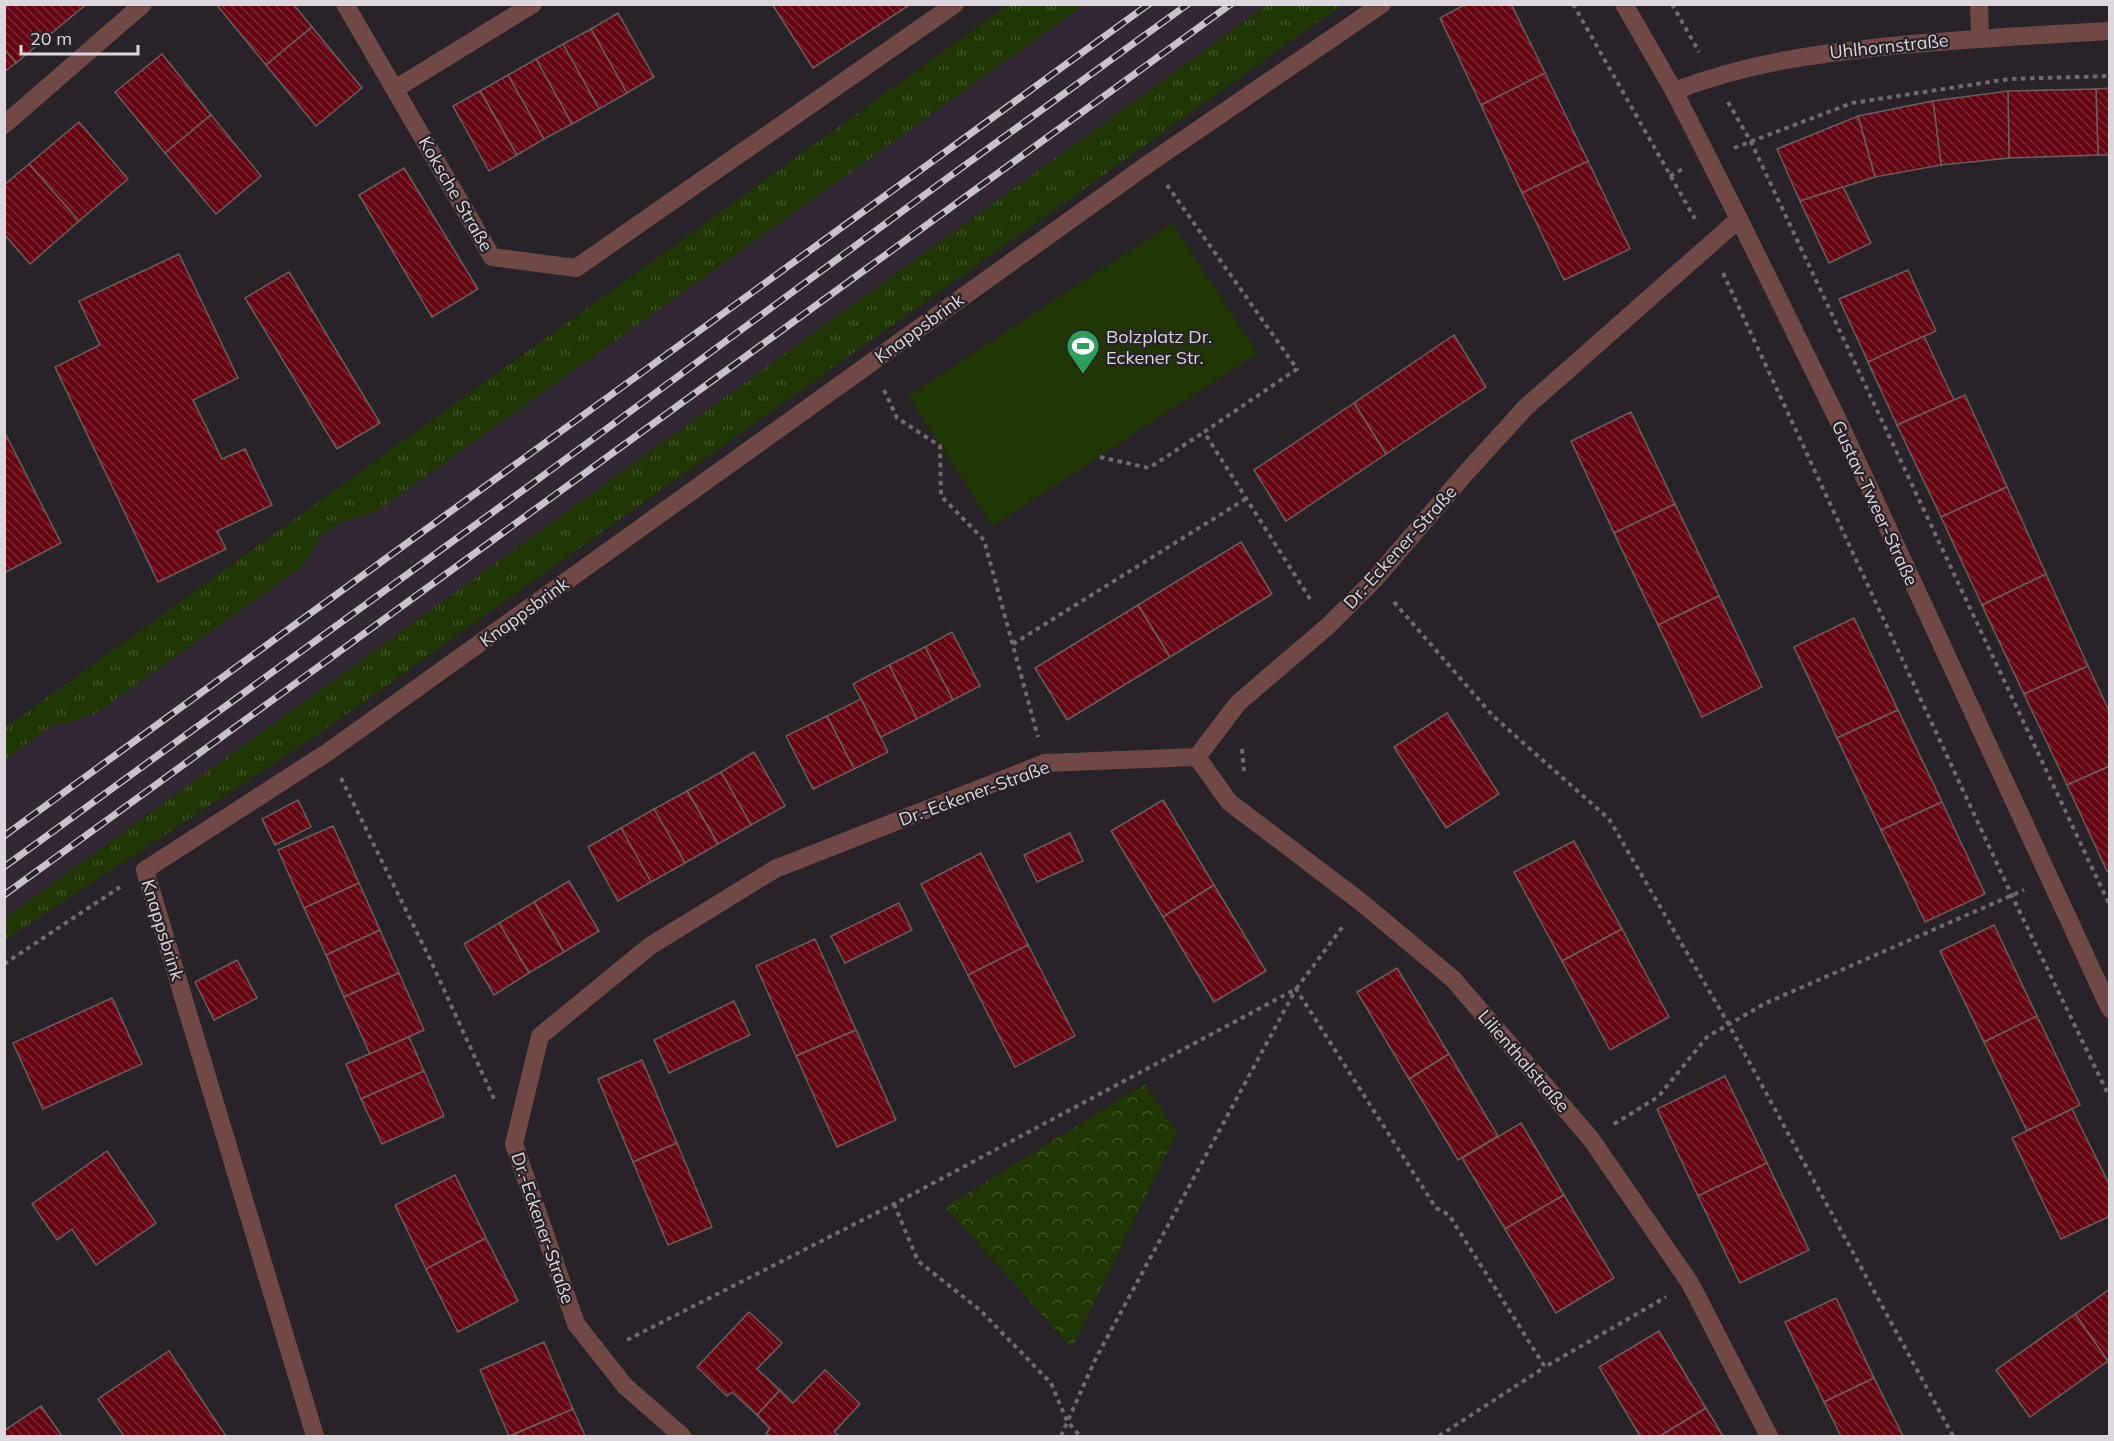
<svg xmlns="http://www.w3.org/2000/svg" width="2114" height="1441" viewBox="0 0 2114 1441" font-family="Mulish,sans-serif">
	<defs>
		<pattern id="grass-tufts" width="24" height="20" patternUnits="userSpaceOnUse" patternTransform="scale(1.5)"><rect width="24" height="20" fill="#203705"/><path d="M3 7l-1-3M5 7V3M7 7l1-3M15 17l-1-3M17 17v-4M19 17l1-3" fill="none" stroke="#405329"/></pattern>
		<pattern id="park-crowns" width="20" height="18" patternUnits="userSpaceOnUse" patternTransform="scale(1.5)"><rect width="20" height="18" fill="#203705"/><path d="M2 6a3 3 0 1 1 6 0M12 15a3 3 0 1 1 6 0" fill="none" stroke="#405329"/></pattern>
		<pattern id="building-back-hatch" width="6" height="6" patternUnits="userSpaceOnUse" patternTransform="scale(1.5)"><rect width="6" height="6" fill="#650511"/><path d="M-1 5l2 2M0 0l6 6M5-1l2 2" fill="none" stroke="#7a2933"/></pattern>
	</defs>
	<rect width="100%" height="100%" fill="#282229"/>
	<path fill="#322834" d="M1084 5H1267L5 918 4 760 50 727 95 714 304 565 320 537 339 522 376 511Z"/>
	<g fill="url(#grass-tufts)">
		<path d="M1009 4 1084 5 376 512 339 522 320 537 304 565 95 714 50 727 5 760V728Z"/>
		<path d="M1267 5H1342L317 735 5 940V918Z"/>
	</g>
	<path fill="url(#park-crowns)" d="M1145 1084 1177 1132 1072 1348 945 1207Z"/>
	<path fill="#203705" d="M1172 223 1258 353 993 526 908 396Z"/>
	<g fill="url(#building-back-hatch)" stroke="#6b5f5e" stroke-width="1.5">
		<path d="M4 4H83L84 6 16 63 4 49Z"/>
		<path d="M216 4H293L312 27 266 65Z"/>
		<path d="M772 4H911L813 68Z"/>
		<path d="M1466 4H1511L1545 73 1481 105 1440 18Z"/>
		<path d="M618 13 654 77 627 93 591 29Z"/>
		<path d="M312 27 362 88 316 126 266 65Z"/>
		<path d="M591 29 627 93 599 109 563 44Z"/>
		<path d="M563 44 599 109 572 124 536 59Z"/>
		<path d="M4 49 16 63 4 72Z"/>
		<path d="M162 54 211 115 165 153 115 92Z"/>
		<path d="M536 59 572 124 544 139 508 75Z"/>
		<path d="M1545 73 1588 161 1522 193 1481 105Z"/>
		<path d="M508 75 544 139 517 155 480 91Z"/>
		<path d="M2110 88V155H2098L2096 89Z"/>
		<path d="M2096 89 2098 155 2009 158 2008 91Z"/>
		<path d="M480 91 517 155 489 171 453 106Z"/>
		<path d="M2008 91 2009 158 1941 165 1933 101Z"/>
		<path d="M1933 101 1941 165 1875 177 1858 116Z"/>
		<path d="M211 115 261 176 216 214 165 153Z"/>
		<path d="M1858 116 1875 177 1800 201 1777 149Z"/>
		<path d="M79 122 128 179 79 221 29 164Z"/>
		<path d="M1588 161 1630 249 1564 280 1522 193Z"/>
		<path d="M29 164 79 221 30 264 4 234V185Z"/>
		<path d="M404 168 478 289 432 317 359 195Z"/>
		<path d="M1843 187 1871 243 1829 263 1800 201Z"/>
		<path d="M179 254 238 378 193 400 222 459 245 449 272 505 217 531 226 549 158 582 55 367 100 345 79 301Z"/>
		<path d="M1908 270 1936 331 1868 362 1839 299Z"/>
		<path d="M289 272 380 423 337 449 245 298Z"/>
		<path d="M1454 335 1486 387 1386 454 1354 403Z"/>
		<path d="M1924 336 1954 400 1897 425 1868 362Z"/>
		<path d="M1965 395 2007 487 1941 517 1897 425Z"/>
		<path d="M1354 403 1386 454 1286 521 1254 470Z"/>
		<path d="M1631 412 1675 504 1614 533 1571 441Z"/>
		<path d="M6 435 61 543 4 573V436Z"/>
		<path d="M2007 487 2046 574 1982 605 1941 517Z"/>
		<path d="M1675 504 1719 596 1658 625 1614 533Z"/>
		<path d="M1241 542 1272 594 1170 657 1138 605Z"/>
		<path d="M2046 574 2088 666 2024 694 1982 605Z"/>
		<path d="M1719 596 1762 687 1702 717 1658 625Z"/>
		<path d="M1138 605 1170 657 1067 720 1035 668Z"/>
		<path d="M1854 618 1898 710 1837 738 1794 647Z"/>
		<path d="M952 632 980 686 953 700 925 647Z"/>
		<path d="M925 647 953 700 917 719 889 665Z"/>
		<path d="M889 665 917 719 881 737 853 684Z"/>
		<path d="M2088 666 2110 713V766L2067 785 2024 694Z"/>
		<path d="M861 699 888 752 854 769 827 716Z"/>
		<path d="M1898 710 1942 802 1881 830 1837 738Z"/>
		<path d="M1447 713 1499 794 1446 828 1394 747Z"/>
		<path d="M827 716 854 769 813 789 786 736Z"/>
		<path d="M754 752 785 806 751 825 721 772Z"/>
		<path d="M2110 766V870L2107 871 2067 785Z"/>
		<path d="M721 772 751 825 718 844 687 791Z"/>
		<path d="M687 791 718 844 685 863 654 809Z"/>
		<path d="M298 800 311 827 275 845 262 819Z"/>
		<path d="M1163 800 1214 885 1163 917 1111 831Z"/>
		<path d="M1942 802 1985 894 1925 922 1881 830Z"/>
		<path d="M654 809 685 863 651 882 621 828Z"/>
		<path d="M333 826 359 883 304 908 278 850Z"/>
		<path d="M621 828 651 882 618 901 588 847Z"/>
		<path d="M1070 833 1083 861 1037 882 1024 855Z"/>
		<path d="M1574 841 1622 929 1562 961 1514 872Z"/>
		<path d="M981 853 1028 945 968 975 921 884Z"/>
		<path d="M569 881 599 931 564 952 534 902Z"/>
		<path d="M359 883 380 930 326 955 304 908Z"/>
		<path d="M1214 885 1266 971 1214 1002 1163 917Z"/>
		<path d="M534 902 564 952 529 973 499 923Z"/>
		<path d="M899 903 912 930 845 963 831 936Z"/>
		<path d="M499 923 529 973 494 995 464 944Z"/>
		<path d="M1994 925 2037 1016 1984 1042 1940 951Z"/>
		<path d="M1622 929 1669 1017 1610 1050 1562 961Z"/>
		<path d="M380 930 399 973 344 997 326 955Z"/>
		<path d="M815 939 856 1030 796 1056 756 966Z"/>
		<path d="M1028 945 1075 1036 1015 1067 968 975Z"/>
		<path d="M237 960 257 998 214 1020 195 982Z"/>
		<path d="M1397 968 1449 1054 1409 1079 1357 992Z"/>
		<path d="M399 973 424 1030 370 1054 344 997Z"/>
		<path d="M112 998 142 1064 43 1109 13 1043Z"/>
		<path d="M734 1001 750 1035 669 1073 654 1040Z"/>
		<path d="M2037 1016 2080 1105 2027 1131 1984 1042Z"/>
		<path d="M856 1030 896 1120 837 1147 796 1056Z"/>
		<path d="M409 1037 424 1071 361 1099 346 1064Z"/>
		<path d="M1449 1054 1498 1136 1458 1160 1409 1079Z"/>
		<path d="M642 1060 677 1143 633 1162 598 1079Z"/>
		<path d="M424 1071 444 1116 382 1144 361 1099Z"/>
		<path d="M1725 1076 1767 1163 1698 1196 1657 1109Z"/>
		<path d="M2072 1109 2110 1186V1216L2061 1239 2012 1138Z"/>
		<path d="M1521 1123 1564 1195 1505 1229 1462 1158Z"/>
		<path d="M677 1143 712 1227 668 1245 633 1162Z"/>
		<path d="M107 1151 156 1223 96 1265 72 1229 57 1240 32 1204Z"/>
		<path d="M1767 1163 1809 1250 1740 1283 1698 1196Z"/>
		<path d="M455 1175 486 1238 426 1269 395 1205Z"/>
		<path d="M1564 1195 1614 1278 1556 1313 1505 1229Z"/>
		<path d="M486 1238 518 1301 458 1332 426 1269Z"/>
		<path d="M2110 1289V1360L2108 1361 2075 1314Z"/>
		<path d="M1836 1298 1874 1378 1824 1402 1785 1322Z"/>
		<path d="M749 1312 782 1343 757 1369 780 1390 757 1415 732 1392 727 1396 697 1367Z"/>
		<path d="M2075 1314 2108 1361 2030 1417 1996 1370Z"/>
		<path d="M1659 1331 1706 1408 1660 1436H1640L1599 1367Z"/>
		<path d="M544 1342 573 1409 509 1436 480 1370Z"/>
		<path d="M169 1351 226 1436H124L98 1399Z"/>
		<path d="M825 1370 860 1404 834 1432 839 1436H770L766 1433 770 1429 757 1415 780 1390 793 1403Z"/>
		<path d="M1874 1378 1903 1436H1841L1824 1402Z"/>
		<path d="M41 1406 62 1436H4V1431Z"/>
		<path d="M1706 1408 1723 1436H1660Z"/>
		<path d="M573 1409 585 1436H510Z"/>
	</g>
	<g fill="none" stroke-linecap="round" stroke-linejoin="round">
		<g stroke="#6f6a70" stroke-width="4" stroke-dasharray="4.5 4.5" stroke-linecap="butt">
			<path d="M1573 4 1695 219"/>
			<path d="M1672 4 1699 52"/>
			<path d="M1728 102 1751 142 2110 906"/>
			<path d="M1734 148 1852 103 2009 79 2110 76"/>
			<path d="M1670 176 1683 169"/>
			<path d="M1167 185 1297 369 1204 432 1312 602"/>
			<path d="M1723 273 2012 896 2110 1098"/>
			<path d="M884 390 897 418 940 446 941 496 984 540 1038 737"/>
			<path d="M1100 457 1149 468 1204 432"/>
			<path d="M1394 602 1493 716 1609 819 1729 1025 1953 1436"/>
			<path d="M1013 644 1247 498"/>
			<path d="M1242 749 1244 771"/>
			<path d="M341 778 429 957 494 1099"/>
			<path d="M4 964 120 887"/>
			<path d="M1614 1124 1658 1097 1707 1037 1766 1003 2024 890"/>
			<path d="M894 1204 918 1261 980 1310 1051 1383 1067 1421 1080 1436"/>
			<path d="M627 1340 894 1204 1296 989 1344 925"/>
			<path d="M1061 1436 1095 1360 1296 989 1436 1208 1449 1215 1545 1367 1666 1297"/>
			<path d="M1439 1436 1545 1367"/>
		</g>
		<g stroke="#704845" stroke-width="18">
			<path d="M345 4 492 257 576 268 955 4"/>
			<path d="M1979 4 1980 37"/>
			<path d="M395 89 533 4"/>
		</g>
		<g stroke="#704845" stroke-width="18">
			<path d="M1624 4 1674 91 1739 219 1837 418 2110 1009"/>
			<path d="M1674 91C1747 63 1814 54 1891 46 1964 39 2036 35 2110 31"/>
			<path d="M4 125 143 4"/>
			<path d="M1197 757 1229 802 1361 902 1453 979 1591 1139 1690 1283 1769 1436"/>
			<path d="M315 1436 145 870 328 752 1151 162 1382 4"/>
			<path d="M682 1436 625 1386 576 1324 514 1144 540 1036 650 946 775 869 1045 763 1197 757 1238 703 1328 626 1375 579 1464 475 1526 407 1739 219"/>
		</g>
		<g stroke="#c8c3c9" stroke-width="7">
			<g id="rail">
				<path d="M4 836 1149 4"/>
				<path d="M4 867 533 483 957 171 1188 4"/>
				<path d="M4 895 1231 4"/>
			</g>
		</g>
		<use href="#rail" stroke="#282229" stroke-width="4.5" stroke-dasharray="14" stroke-linecap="butt"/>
	</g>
	<defs>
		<g id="stadium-pin" transform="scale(1.725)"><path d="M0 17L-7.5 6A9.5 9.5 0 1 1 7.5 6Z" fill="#2e9e5b" stroke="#282229"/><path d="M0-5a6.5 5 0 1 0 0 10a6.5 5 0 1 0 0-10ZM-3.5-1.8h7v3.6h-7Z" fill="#fff"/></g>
	</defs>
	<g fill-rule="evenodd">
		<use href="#stadium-pin" x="1083" y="346"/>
	</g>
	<g text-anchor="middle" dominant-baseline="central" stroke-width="4.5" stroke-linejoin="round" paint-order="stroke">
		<g font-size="18" fill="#dcd8dd" stroke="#282229">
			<text transform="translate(1889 46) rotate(-6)">Uhlhornstraße</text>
			<text transform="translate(456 194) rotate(60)">Koksche Straße</text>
			<text transform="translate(919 328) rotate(-36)">Knappsbrink</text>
			<text transform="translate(1875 503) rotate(65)">Gustav-Tweer-Straße</text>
			<text transform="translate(1400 547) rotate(-48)">Dr.-Eckener-Straße</text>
			<text transform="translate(524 612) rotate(-36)">Knappsbrink</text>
			<text transform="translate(974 793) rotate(-20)">Dr.-Eckener-Straße</text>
			<text transform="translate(163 930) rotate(73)">Knappsbrink</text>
			<text transform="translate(1524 1061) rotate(49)">Lilienthalstraße</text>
			<text transform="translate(543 1228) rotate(71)">Dr.-Eckener-Straße</text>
		</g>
		<g font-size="18" fill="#dcd8dd" stroke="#282229" text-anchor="start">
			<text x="1106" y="336">Bolzplatz Dr.<tspan x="1106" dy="21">Eckener Str.</tspan></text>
		</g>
	</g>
	<rect width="2114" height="1441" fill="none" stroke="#dcd8dd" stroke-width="12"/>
	<path d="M21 45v9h117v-9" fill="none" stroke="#dcd8dd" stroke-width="3"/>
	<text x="30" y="45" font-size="18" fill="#dcd8dd" stroke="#282229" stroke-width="4.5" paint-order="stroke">20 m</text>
</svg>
